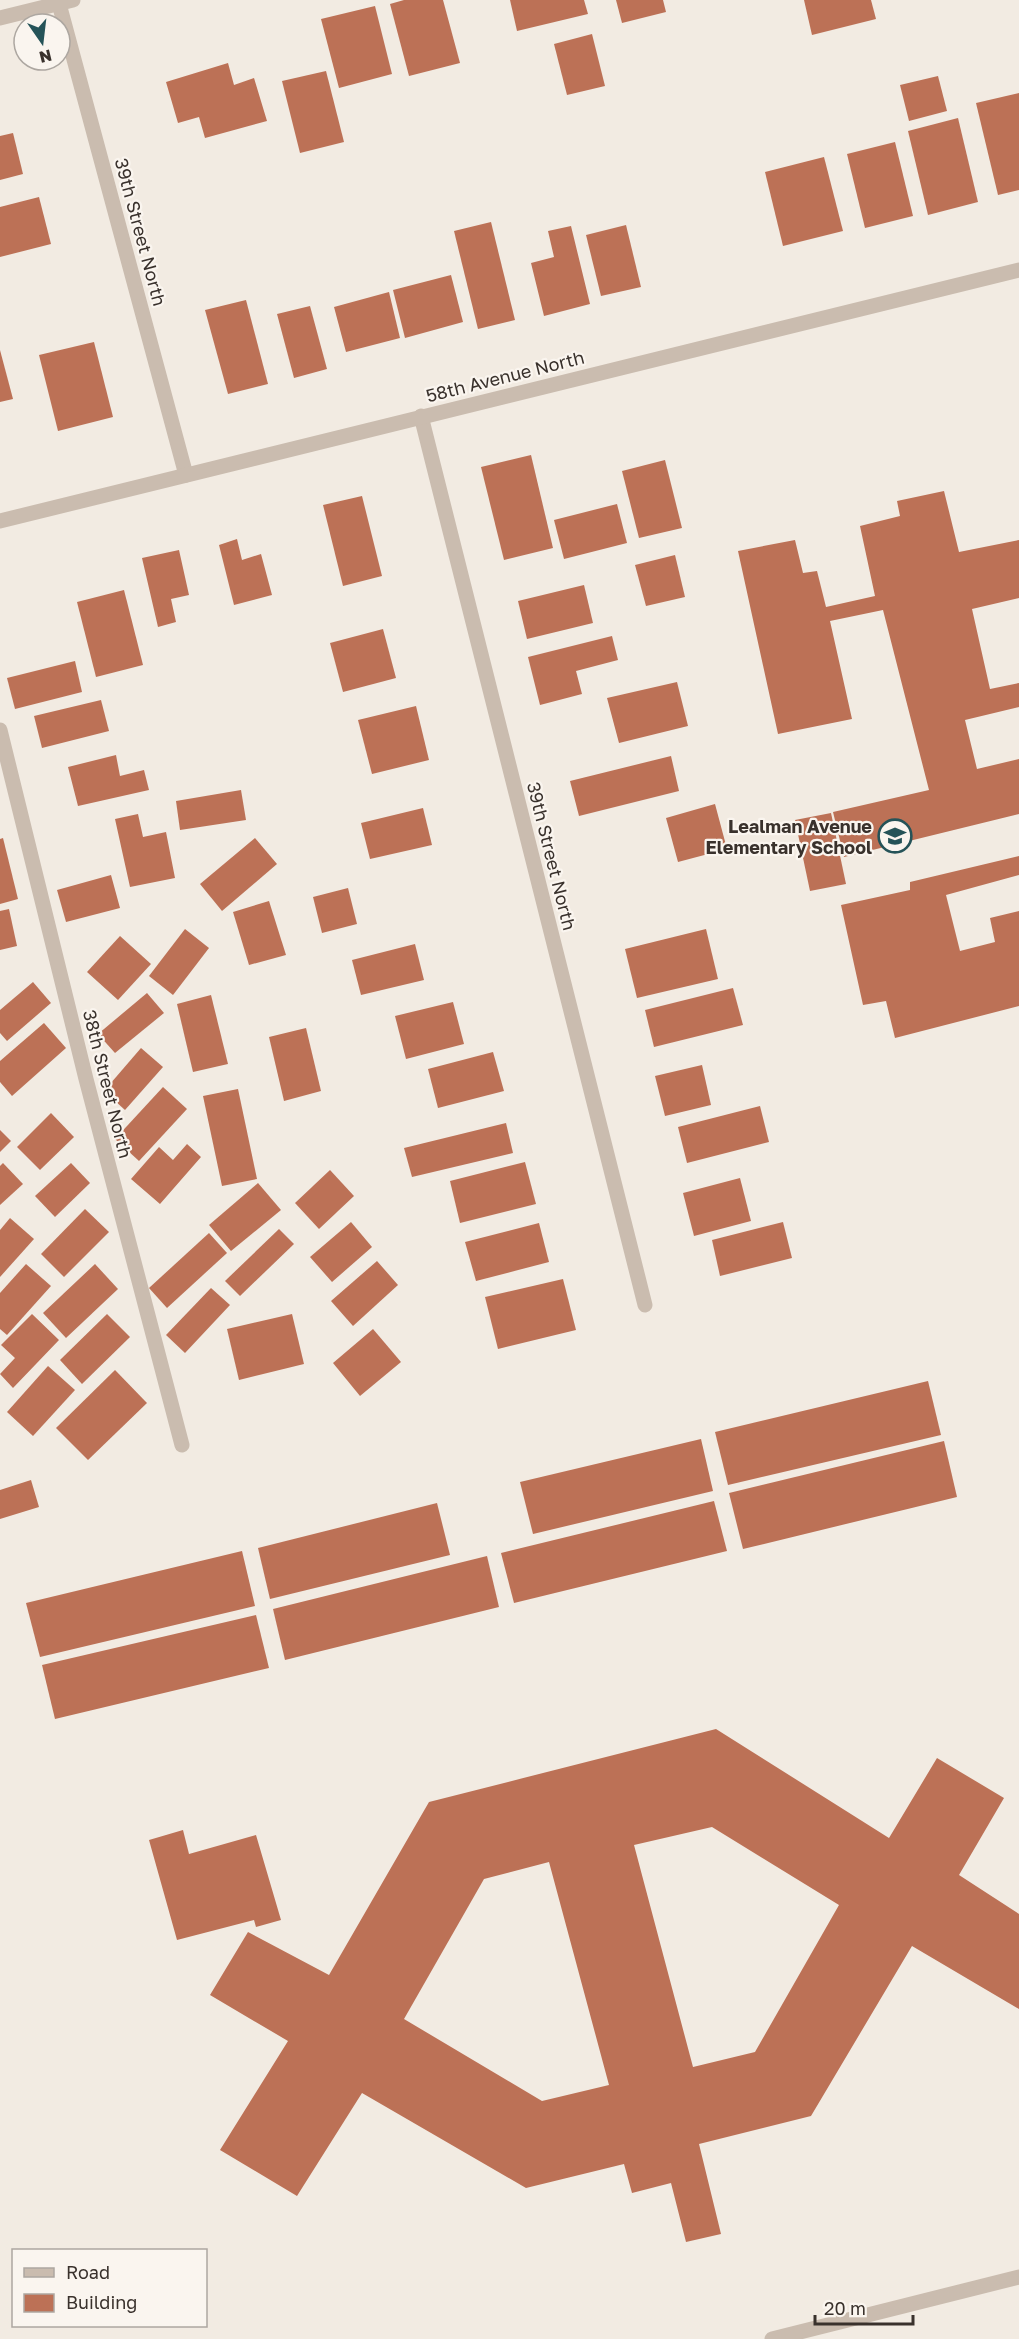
<svg xmlns="http://www.w3.org/2000/svg" width="1019" height="2339" viewBox="0 0 1019 2339" font-family="'Golos Text',sans-serif">
	<rect width="100%" height="100%" fill="#f2ebe2"/>
	<g fill="#bc7156" fill-rule="evenodd">
		<path d="M404 0H443L460 63 409 76 390 4Z"/>
		<path d="M510 0H584L588 14 517 31Z"/>
		<path d="M616 0H663L666 12 622 23Z"/>
		<path d="M804 0H871L876 19 812 35Z"/>
		<path d="M375 6 392 74 339 88 321 19Z"/>
		<path d="M592 34 605 86 567 95 554 44Z"/>
		<path d="M228 63 234 85 254 78 267 121 205 138 199 117 178 123 166 82Z"/>
		<path d="M326 71 344 142 300 153 282 81Z"/>
		<path d="M938 76 947 111 909 121 900 85Z"/>
		<path d="M1019 93V190L998 195 976 103Z"/>
		<path d="M958 118 978 202 928 215 908 131Z"/>
		<path d="M13 133 23 174 0 180V136Z"/>
		<path d="M895 142 913 216 865 228 847 154Z"/>
		<path d="M824 157 843 231 783 246 765 172Z"/>
		<path d="M39 197 51 244 0 257V207Z"/>
		<path d="M491 222 515 320 478 329 454 231Z"/>
		<path d="M626 225 641 287 601 296 586 235Z"/>
		<path d="M571 226 590 304 544 316 531 263 554 257 548 231Z"/>
		<path d="M451 275 463 322 405 338 393 290Z"/>
		<path d="M389 292 400 338 346 352 334 307Z"/>
		<path d="M246 300 268 384 228 394 205 310Z"/>
		<path d="M310 306 327 369 294 378 277 314Z"/>
		<path d="M94 342 113 417 58 431 39 355Z"/>
		<path d="M0 350 13 399 0 402Z"/>
		<path d="M531 455 553 548 504 560 481 467Z"/>
		<path d="M665 460 682 528 639 538 622 471Z"/>
		<path d="M944 491 959 552 1019 540V598L972 609 990 689 1019 683V707L965 720 977 769 1019 759V814L844 857 833 812 929 790 883 610 830 621 852 719 778 734 738 551 795 540 803 573 817 571 826 607 875 596 860 526 900 516 897 501Z"/>
		<path d="M362 496 382 576 343 586 323 505Z"/>
		<path d="M617 504 627 543 564 559 554 520Z"/>
		<path d="M237 539 242 560 261 554 272 595 234 605 219 545Z"/>
		<path d="M179 550 189 595 171 599 176 622 158 627 142 558Z"/>
		<path d="M675 555 685 597 646 606 635 565Z"/>
		<path d="M584 585 593 623 527 639 518 601Z"/>
		<path d="M124 590 143 665 96 677 77 602Z"/>
		<path d="M383 629 396 678 343 692 330 643Z"/>
		<path d="M612 636 618 660 576 671 582 694 540 705 528 657Z"/>
		<path d="M75 661 82 692 15 709 7 678Z"/>
		<path d="M677 682 688 726 619 743 607 698Z"/>
		<path d="M101 700 109 731 42 748 34 716Z"/>
		<path d="M416 706 429 760 372 774 358 720Z"/>
		<path d="M116 755 120 776 144 770 149 790 78 806 68 767Z"/>
		<path d="M671 756 679 791 579 816 570 781Z"/>
		<path d="M241 790 246 820 180 830 176 801Z"/>
		<path d="M715 804 727 849 678 862 666 818Z"/>
		<path d="M423 808 432 845 370 859 361 823Z"/>
		<path d="M831 813 846 884 810 891 795 820Z"/>
		<path d="M138 814 143 837 166 832 175 878 130 887 115 819Z"/>
		<path d="M3 838 18 899 0 904V839Z"/>
		<path d="M255 838 277 864 222 911 200 884Z"/>
		<path d="M1019 856V875L946 895 960 951 995 942 990 918 1019 911V1006L895 1038 886 1001 863 1005 841 905 910 890V882Z"/>
		<path d="M111 875 120 908 66 922 57 890Z"/>
		<path d="M348 888 357 924 322 933 313 897Z"/>
		<path d="M269 901 286 955 249 965 233 912Z"/>
		<path d="M9 909 17 946 0 950V911Z"/>
		<path d="M185 929 209 948 173 995 149 976Z"/>
		<path d="M706 929 718 979 637 998 625 949Z"/>
		<path d="M120 936 151 964 118 1000 87 972Z"/>
		<path d="M415 944 424 980 361 995 352 960Z"/>
		<path d="M33 982 51 1003 7 1041 0 1033V1010Z"/>
		<path d="M733 988 743 1025 654 1047 645 1010Z"/>
		<path d="M147 993 164 1013 115 1053 98 1034Z"/>
		<path d="M211 995 228 1064 193 1072 177 1004Z"/>
		<path d="M453 1002 464 1044 406 1059 395 1016Z"/>
		<path d="M44 1023 66 1048 12 1096 0 1082V1061Z"/>
		<path d="M306 1028 321 1091 284 1101 269 1037Z"/>
		<path d="M141 1048 163 1067 125 1110 104 1091Z"/>
		<path d="M493 1052 504 1091 438 1108 428 1069Z"/>
		<path d="M702 1065 711 1105 665 1116 655 1076Z"/>
		<path d="M163 1087 187 1109 139 1161 115 1139Z"/>
		<path d="M238 1089 257 1179 222 1186 203 1096Z"/>
		<path d="M760 1106 769 1142 687 1163 678 1127Z"/>
		<path d="M51 1113 74 1137 40 1170 17 1147Z"/>
		<path d="M506 1123 513 1153 412 1177 404 1148Z"/>
		<path d="M0 1130 11 1141 0 1152Z"/>
		<path d="M187 1144 201 1157 160 1204 131 1179 159 1147 173 1160Z"/>
		<path d="M525 1162 536 1204 460 1223 450 1181Z"/>
		<path d="M3 1163 23 1184 0 1205V1166Z"/>
		<path d="M71 1163 90 1183 55 1217 35 1196Z"/>
		<path d="M330 1170 354 1196 319 1229 295 1203Z"/>
		<path d="M740 1178 751 1221 694 1236 683 1193Z"/>
		<path d="M258 1183 281 1210 231 1251 209 1225Z"/>
		<path d="M85 1209 109 1232 64 1277 41 1254Z"/>
		<path d="M10 1218 34 1239 0 1277V1230Z"/>
		<path d="M351 1222 372 1247 332 1282 310 1257Z"/>
		<path d="M783 1222 792 1258 720 1276 712 1240Z"/>
		<path d="M539 1223 549 1262 476 1281 465 1242Z"/>
		<path d="M279 1229 294 1244 240 1296 225 1281Z"/>
		<path d="M209 1233 227 1253 167 1308 149 1288Z"/>
		<path d="M377 1261 398 1285 353 1326 331 1301Z"/>
		<path d="M26 1264 51 1286 7 1335 0 1329V1293Z"/>
		<path d="M95 1264 118 1289 66 1338 43 1313Z"/>
		<path d="M563 1279 576 1330 498 1349 485 1297Z"/>
		<path d="M211 1288 230 1305 185 1353 166 1335Z"/>
		<path d="M32 1314 59 1340 13 1388 0 1374 15 1358 1 1345Z"/>
		<path d="M107 1314 130 1337 82 1384 60 1360Z"/>
		<path d="M292 1314 304 1364 239 1380 227 1329Z"/>
		<path d="M373 1329 401 1362 360 1396 333 1363Z"/>
		<path d="M48 1366 75 1390 33 1436 7 1412Z"/>
		<path d="M115 1370 147 1403 88 1460 56 1428Z"/>
		<path d="M928 1381 941 1435 728 1485 715 1432Z"/>
		<path d="M701 1439 713 1491 533 1534 520 1482Z"/>
		<path d="M944 1441 957 1497 743 1549 729 1493Z"/>
		<path d="M31 1480 39 1507 0 1519V1490Z"/>
		<path d="M714 1501 727 1551 514 1603 501 1553Z"/>
		<path d="M437 1503 450 1555 270 1599 258 1548Z"/>
		<path d="M242 1551 255 1606 40 1657 26 1603Z"/>
		<path d="M487 1556 499 1607 285 1660 273 1609Z"/>
		<path d="M256 1615 269 1668 55 1719 42 1665Z"/>
		<path d="M716 1729 889 1838 937 1758 1004 1798 959 1875 1019 1914V2009L912 1946 811 2116 699 2144 721 2234 686 2242 671 2183 632 2193 624 2164 526 2188 362 2093 297 2196 220 2150 288 2041 210 1995 248 1932 329 1975 429 1802ZM712 1827 839 1905 755 2052 693 2067 634 1845ZM549 1862 609 2085 542 2101 404 2019 484 1879Z"/>
		<path d="M183 1830 189 1854 256 1835 281 1920 256 1927 254 1920 177 1940 149 1840Z"/>
	</g>
	<g fill="none" stroke-linecap="round" stroke-linejoin="round">
		<g stroke="#cabcaf" stroke-width="15">
			<path d="M58 0 186 475"/>
			<path d="M0 18 73 0"/>
			<path d="M421 416 645 1305"/>
			<path d="M0 730 86 1079 182 1445"/>
		</g>
		<g stroke="#cabcaf" stroke-width="15">
			<path d="M0 521 1019 270"/>
			<path d="M772 2339 1019 2277"/>
		</g>
	</g>
	<defs>
		<g id="school-ring" transform="scale(1.725)"><circle r="9.5" fill="#faf5ef" stroke="#255358" stroke-width="1.5"/><path d="M0-5L7-2L0 1L-7-2ZM-4 1L0 2.5L4 1V4Q0 6-4 4Z" fill="#255358"/></g>
	</defs>
	<g fill-rule="evenodd">
		<use href="#school-ring" x="895" y="836"/>
	</g>
	<g text-anchor="middle" dominant-baseline="central" stroke-width="4.5" stroke-linejoin="round" paint-order="stroke">
		<g font-size="18" fill="#39312c" stroke="#faf5ef">
			<text transform="translate(141 232) rotate(75)">39th Street North</text>
			<text transform="translate(505 376) rotate(-14)">58th Avenue North</text>
			<text transform="translate(552 856) rotate(76)">39th Street North</text>
			<text transform="translate(108 1084) rotate(76)">38th Street North</text>
		</g>
		<g font-size="18" font-weight="bold" fill="#39312c" stroke="#faf5ef" text-anchor="end">
			<text x="872" y="826">Lealman Avenue<tspan x="872" dy="21">Elementary School</tspan></text>
		</g>
	</g>
	<rect x="12" y="2249" width="195" height="78" fill="#faf5ef" stroke="#ada7a1" stroke-width="1.5"/>
	<rect x="24" y="2268" width="30" height="9" fill="#cabcaf" stroke="#ada7a1" stroke-width="1.5"/>
	<text x="66" y="2279" font-size="18" fill="#39312c">Road</text>
	<rect x="24" y="2294" width="30" height="18" fill="#bc7156" stroke="#ada7a1" stroke-width="1.5"/>
	<text x="66" y="2309" font-size="18" fill="#39312c">Building</text>
	<g transform="translate(42 42) rotate(166)"><circle r="28" fill="#faf5ef" stroke="#ada7a1" stroke-width="1.5"/>
	<path d="M0-4.5L10 22L0 15L-10 22Z" fill="#255358"/>
	<text y="-9" font-size="16" font-weight="bold" text-anchor="middle" fill="#39312c">N</text>
	</g>
	<path d="M815 2315v9h98v-9" fill="none" stroke="#39312c" stroke-width="3"/>
	<text x="824" y="2315" font-size="18" fill="#39312c" stroke="#faf5ef" stroke-width="4.5" paint-order="stroke">20 m</text>
</svg>
